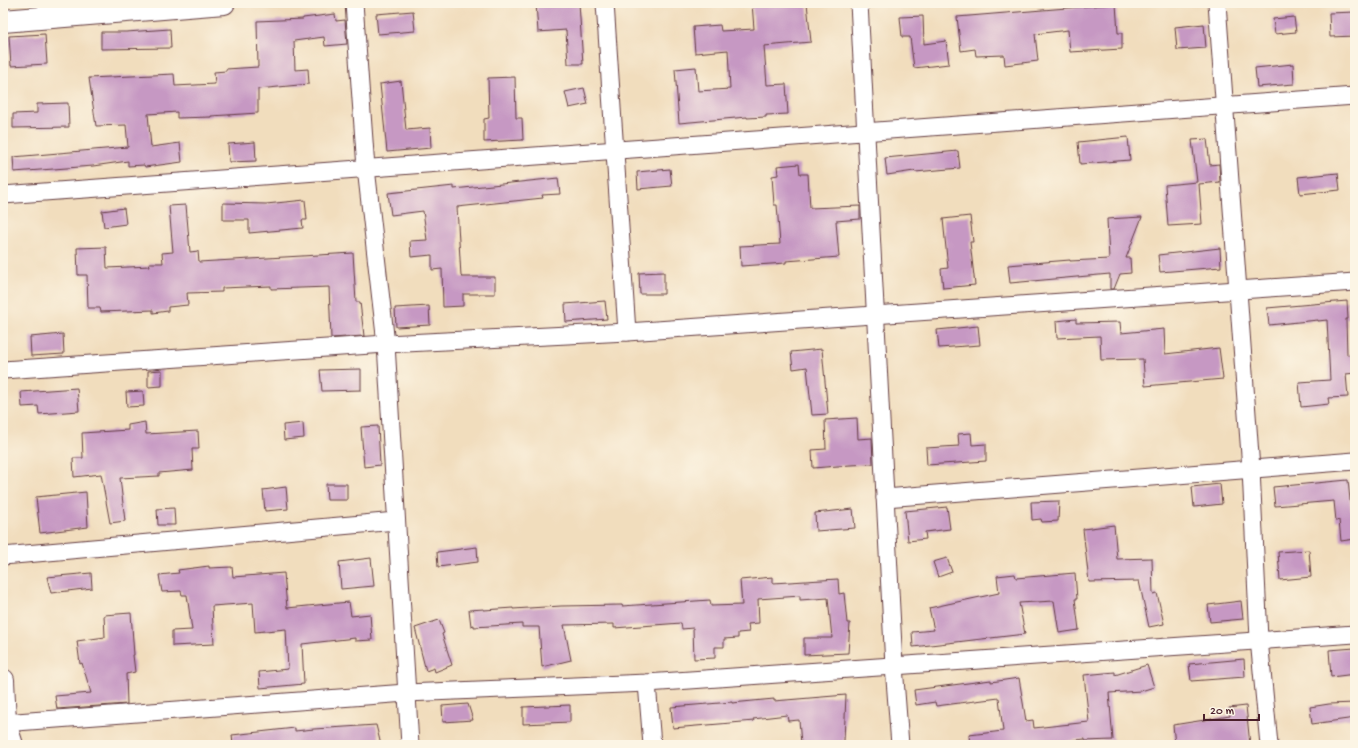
<svg xmlns="http://www.w3.org/2000/svg" width="1358" height="748" viewBox="0 0 1358 748" font-family="'Gochi Hand',sans-serif">
	<rect width="100%" height="100%" fill="#fcf5e5"/>
	<filter id="ink" filterUnits="userSpaceOnUse"><feTurbulence type="fractalNoise" baseFrequency=".025" numOctaves="2"/><feDisplacementMap in="SourceGraphic" scale="8" xChannelSelector="R" yChannelSelector="G"/><feConvolveMatrix kernelMatrix="1 2 1 2 8 2 1 2 1" color-interpolation-filters="sRGB"/></filter>
	<filter id="wash" filterUnits="userSpaceOnUse"><feTurbulence type="fractalNoise" baseFrequency=".012" numOctaves="4" result="noise"/><feDisplacementMap in="SourceGraphic" scale="16" xChannelSelector="R" yChannelSelector="G"/><feGaussianBlur stdDeviation="0.9" result="paint"/><feColorMatrix in="noise" values="0 0 0 0 0 0 0 0 0 0 0 0 0 0 0 0 0 1.4 0 .05"/><feComposite in="paint" operator="in"/></filter>
	<g filter="url(#wash)">
		<rect width="100%" height="100%" fill="#f1ddbd"/>
		<g id="blocks">
			<g fill="#c698c3">
				<path d="M536 3H579L583 64H568L566 30 538 32Z"/>
				<path d="M752 3H807L811 42 764 46 767 85 786 84 788 114 766 115V117L747 118V117L679 123 675 69 696 67 698 91 730 89 728 50 695 53 693 27 720 25 721 31 754 29Z"/>
				<path d="M1116 4 1118 33H1122V49L1070 52 1068 30 1035 34 1038 61 1005 65 1004 55 976 56 975 49 961 51 957 17Z"/>
				<path d="M413 11 415 31 378 34 376 14Z"/>
				<path d="M1355 12V36L1330 37 1329 13Z"/>
				<path d="M335 14 336 21 345 20 347 44 325 46 324 37 294 41 295 70 308 69 309 84 258 89V113L211 116V117L177 118V112L148 114 151 147 180 143 182 162 145 167 144 165 128 166V161L93 166 14 172 13 157 128 147 126 125 96 126 89 78 174 74 175 86 215 84 214 72 226 71V69L258 67 257 21 303 19V18Z"/>
				<path d="M923 16 924 44 946 41 949 64 914 68 910 37H902L900 17Z"/>
				<path d="M1294 17 1296 32 1275 34 1273 19Z"/>
				<path d="M1204 24 1206 48 1177 50 1175 27Z"/>
				<path d="M170 29 171 48 101 49V32H126Z"/>
				<path d="M45 34 47 64 11 66 9 36Z"/>
				<path d="M1293 64 1294 84 1257 87 1255 68Z"/>
				<path d="M515 77 516 118H522L523 140 484 142V119L489 118 488 78Z"/>
				<path d="M401 81 406 130 430 128 431 148 387 152 380 84Z"/>
				<path d="M584 88 588 104 569 108 565 92Z"/>
				<path d="M68 103 69 127 13 128V114L37 113V104Z"/>
				<path d="M1128 137 1130 160 1080 164 1078 142Z"/>
				<path d="M1207 139 1210 165 1219 164 1220 182 1199 184 1202 224 1168 226 1165 185 1197 182 1192 140Z"/>
				<path d="M255 142 256 161 229 162 228 144Z"/>
				<path d="M958 151 960 168 915 172 914 171 887 175 885 158Z"/>
				<path d="M799 164 800 174H808L810 208 860 206V219L836 221 839 257 786 261V263L741 266 740 246 780 244 777 205H774L772 176 778 175 777 166Z"/>
				<path d="M670 169 672 186 638 189 637 172Z"/>
				<path d="M1338 173 1340 190 1300 194 1298 177Z"/>
				<path d="M558 178 560 194 542 195 543 198 457 207 461 276 462 277H495V294H463V306L443 307 442 269 432 270V255L411 257 410 241 427 240 423 211 391 215 388 193 454 186V189Z"/>
				<path d="M305 200 307 220H302L303 228 249 233V220H223V203L266 204Z"/>
				<path d="M186 205 190 252 198 251 199 262 353 253 356 302H360L364 336 331 338 329 287 271 289V286L222 288V292L187 293 188 305 168 307V311L153 313V310L101 312 100 308H88L87 275H78L77 248 106 247 107 268 150 266 149 263H163L162 253 173 252 169 206Z"/>
				<path d="M124 208 126 224 104 227 102 211Z"/>
				<path d="M970 216 973 242H970L975 285 943 288 941 269 948 268 943 219Z"/>
				<path d="M1142 217 1126 258H1130L1131 273 1120 274 1114 289H1110V274L1010 283 1008 265 1070 260V261L1109 259 1107 219Z"/>
				<path d="M1220 248 1221 267 1160 272 1158 255Z"/>
				<path d="M664 272V294H640L639 273Z"/>
				<path d="M605 301 607 319 566 322 565 304Z"/>
				<path d="M1347 301 1348 319H1346L1347 355 1355 354V373L1346 374 1348 397 1328 398 1329 404 1301 407 1299 382 1330 380 1327 320 1318 321V320L1269 325 1267 308Z"/>
				<path d="M429 306 430 325 396 327 395 308Z"/>
				<path d="M1076 319V323L1120 322 1121 333 1164 329 1165 354 1219 348 1223 379 1145 386 1143 359 1101 360 1100 336 1057 338 1056 321Z"/>
				<path d="M978 326 980 345 939 348 937 330Z"/>
				<path d="M63 334 64 354 31 356 30 337Z"/>
				<path d="M822 349 828 414 812 415 807 367 793 369 791 352Z"/>
				<path d="M361 369V390L322 391 320 370Z"/>
				<path d="M162 370V386L148 387V371Z"/>
				<path d="M77 388 79 411 39 414 38 406 22 407 21 392Z"/>
				<path d="M143 391 144 406 127 407 126 392Z"/>
				<path d="M857 418 858 439 872 438 873 464 850 465 813 468 812 450 826 449 825 420Z"/>
				<path d="M145 422 146 434 198 431 199 449H192L193 470 159 473V476L120 478 125 521 110 523 101 474 74 477 73 458H83L82 433 128 430V425Z"/>
				<path d="M303 423 304 438 284 440 283 425Z"/>
				<path d="M378 426 380 465 364 467 361 427Z"/>
				<path d="M971 433 972 445 986 444V461L927 465 926 448 959 446 958 434Z"/>
				<path d="M1348 480 1351 510H1355V539L1341 541 1339 520 1336 521 1334 501 1275 506 1273 487Z"/>
				<path d="M326 484H347V500H327Z"/>
				<path d="M1220 484 1222 504 1194 507 1192 487Z"/>
				<path d="M286 487 288 509 265 511 263 490Z"/>
				<path d="M86 492 88 527 40 533 36 497Z"/>
				<path d="M1059 501 1058 521 1042 522 1041 519 1032 520 1031 502Z"/>
				<path d="M947 507 950 529 925 532 926 539 908 541 905 511Z"/>
				<path d="M174 508 175 525H158L157 509Z"/>
				<path d="M853 509 855 528 816 531 815 513Z"/>
				<path d="M1114 525 1117 559 1152 558 1153 594 1157 593 1164 624 1149 627 1139 581 1089 582 1083 529Z"/>
				<path d="M477 547 478 562 438 567 437 552Z"/>
				<path d="M1309 550 1311 577 1280 580 1278 552Z"/>
				<path d="M371 558 374 586 341 589 339 562Z"/>
				<path d="M947 558 952 572 938 577 933 562Z"/>
				<path d="M209 566V568L232 567 233 577 284 573 287 608 349 602 351 616 370 614 372 640 355 641V638L302 644 304 684 260 688 259 672 288 669 286 629 255 632 253 603 212 606 214 644 172 646V631L192 630 187 595H182L181 591 162 592 159 575 179 573 178 570Z"/>
				<path d="M91 573 92 588 51 593 47 577Z"/>
				<path d="M1075 573 1077 599H1075L1079 630 1059 633 1054 601 1019 603 1025 634 913 647 912 632 934 630 929 608 999 593 997 576 1015 574 1016 578Z"/>
				<path d="M773 577V583L838 579 839 594 844 593 847 623H850L848 653 804 655V638H832L828 598 800 600V596L758 599 759 623 748 624 749 632 738 633V638L724 639V647H715V658L694 659 693 628 682 629 681 623 614 628V624L564 625 571 660 542 667 539 627H522V624L474 627V625L471 626 469 610 484 609V610L513 608V609L561 606 622 605V606L710 600 711 606 742 605 740 580Z"/>
				<path d="M1241 601 1243 619 1210 622 1208 605Z"/>
				<path d="M131 613 134 655H133L135 672 126 674 127 704 57 709 55 696 91 693 82 663 80 664 77 641 105 637 104 615Z"/>
				<path d="M439 620 444 633 442 634 452 665 435 672 434 668 426 671 415 628Z"/>
				<path d="M1355 648V674L1331 677 1329 650Z"/>
				<path d="M1244 659 1245 677 1191 681 1189 664Z"/>
				<path d="M1147 665 1154 687 1141 691 1109 693 1113 740 1085 741V739L1043 744V742L1019 745H970L969 735 1003 731 999 698 936 706 935 702 916 705 914 690 991 680V682L1019 678 1026 721 1033 720 1034 728 1089 722 1084 675 1115 672V675Z"/>
				<path d="M846 695 844 741 843 742 801 744 799 720 788 721 787 715 753 719 754 721 673 728 671 707 732 702V703L774 699V701Z"/>
				<path d="M1355 703V718L1312 724 1310 707 1329 704Z"/>
				<path d="M468 704 473 720 443 722 442 706Z"/>
				<path d="M570 705V722L523 724V707Z"/>
				<path d="M1246 706 1250 745H1175L1173 725 1230 716 1229 708Z"/>
				<path d="M376 725 381 745H233L232 735 295 728V731L314 729Z"/>
			</g>
		</g>
	</g>
	<g filter="url(#ink)">
		<use href="#blocks" fill-opacity="0" stroke="#633c41" stroke-width="1"/>
		<g fill="none" stroke-linecap="round" stroke-linejoin="round">
			<g stroke="#633c41" stroke-width="19">
				<g id="minor">
					<path d="M354 3 366 168 386 344 410 745"/>
					<path d="M605 3 627 332"/>
					<path d="M859 3 894 666 900 745"/>
					<path d="M1217 3 1251 469 1259 639 1269 745"/>
					<path d="M3 195 1355 96"/>
					<path d="M3 370 386 344 627 332 1355 282"/>
					<path d="M885 498 1355 461"/>
					<path d="M3 556 396 521"/>
					<path d="M647 683 652 745"/>
					<path d="M3 723 406 693 647 683 1355 634"/>
				</g>
			</g>
			<g stroke="#633c41" stroke-width="24">
				<g id="tertiary">
					<path d="M3 21 224 3"/>
					<path d="M3 680 5 723 12 745"/>
				</g>
			</g>
			<use href="#minor" stroke="#fff" stroke-width="17"/>
			<use href="#tertiary" stroke="#fff" stroke-width="22"/>
		</g>
	</g>
	<rect width="1358" height="748" fill="none" stroke="#fcf5e5" stroke-width="16"/>
	<path d="M1204 714v6h55v-6" fill="none" stroke="#4a1f2b" stroke-width="2"/>
	<text x="1210" y="714" font-size="12" fill="#4a1f2b" stroke="#fcf5e5" stroke-width="3" paint-order="stroke">20 m</text>
</svg>
